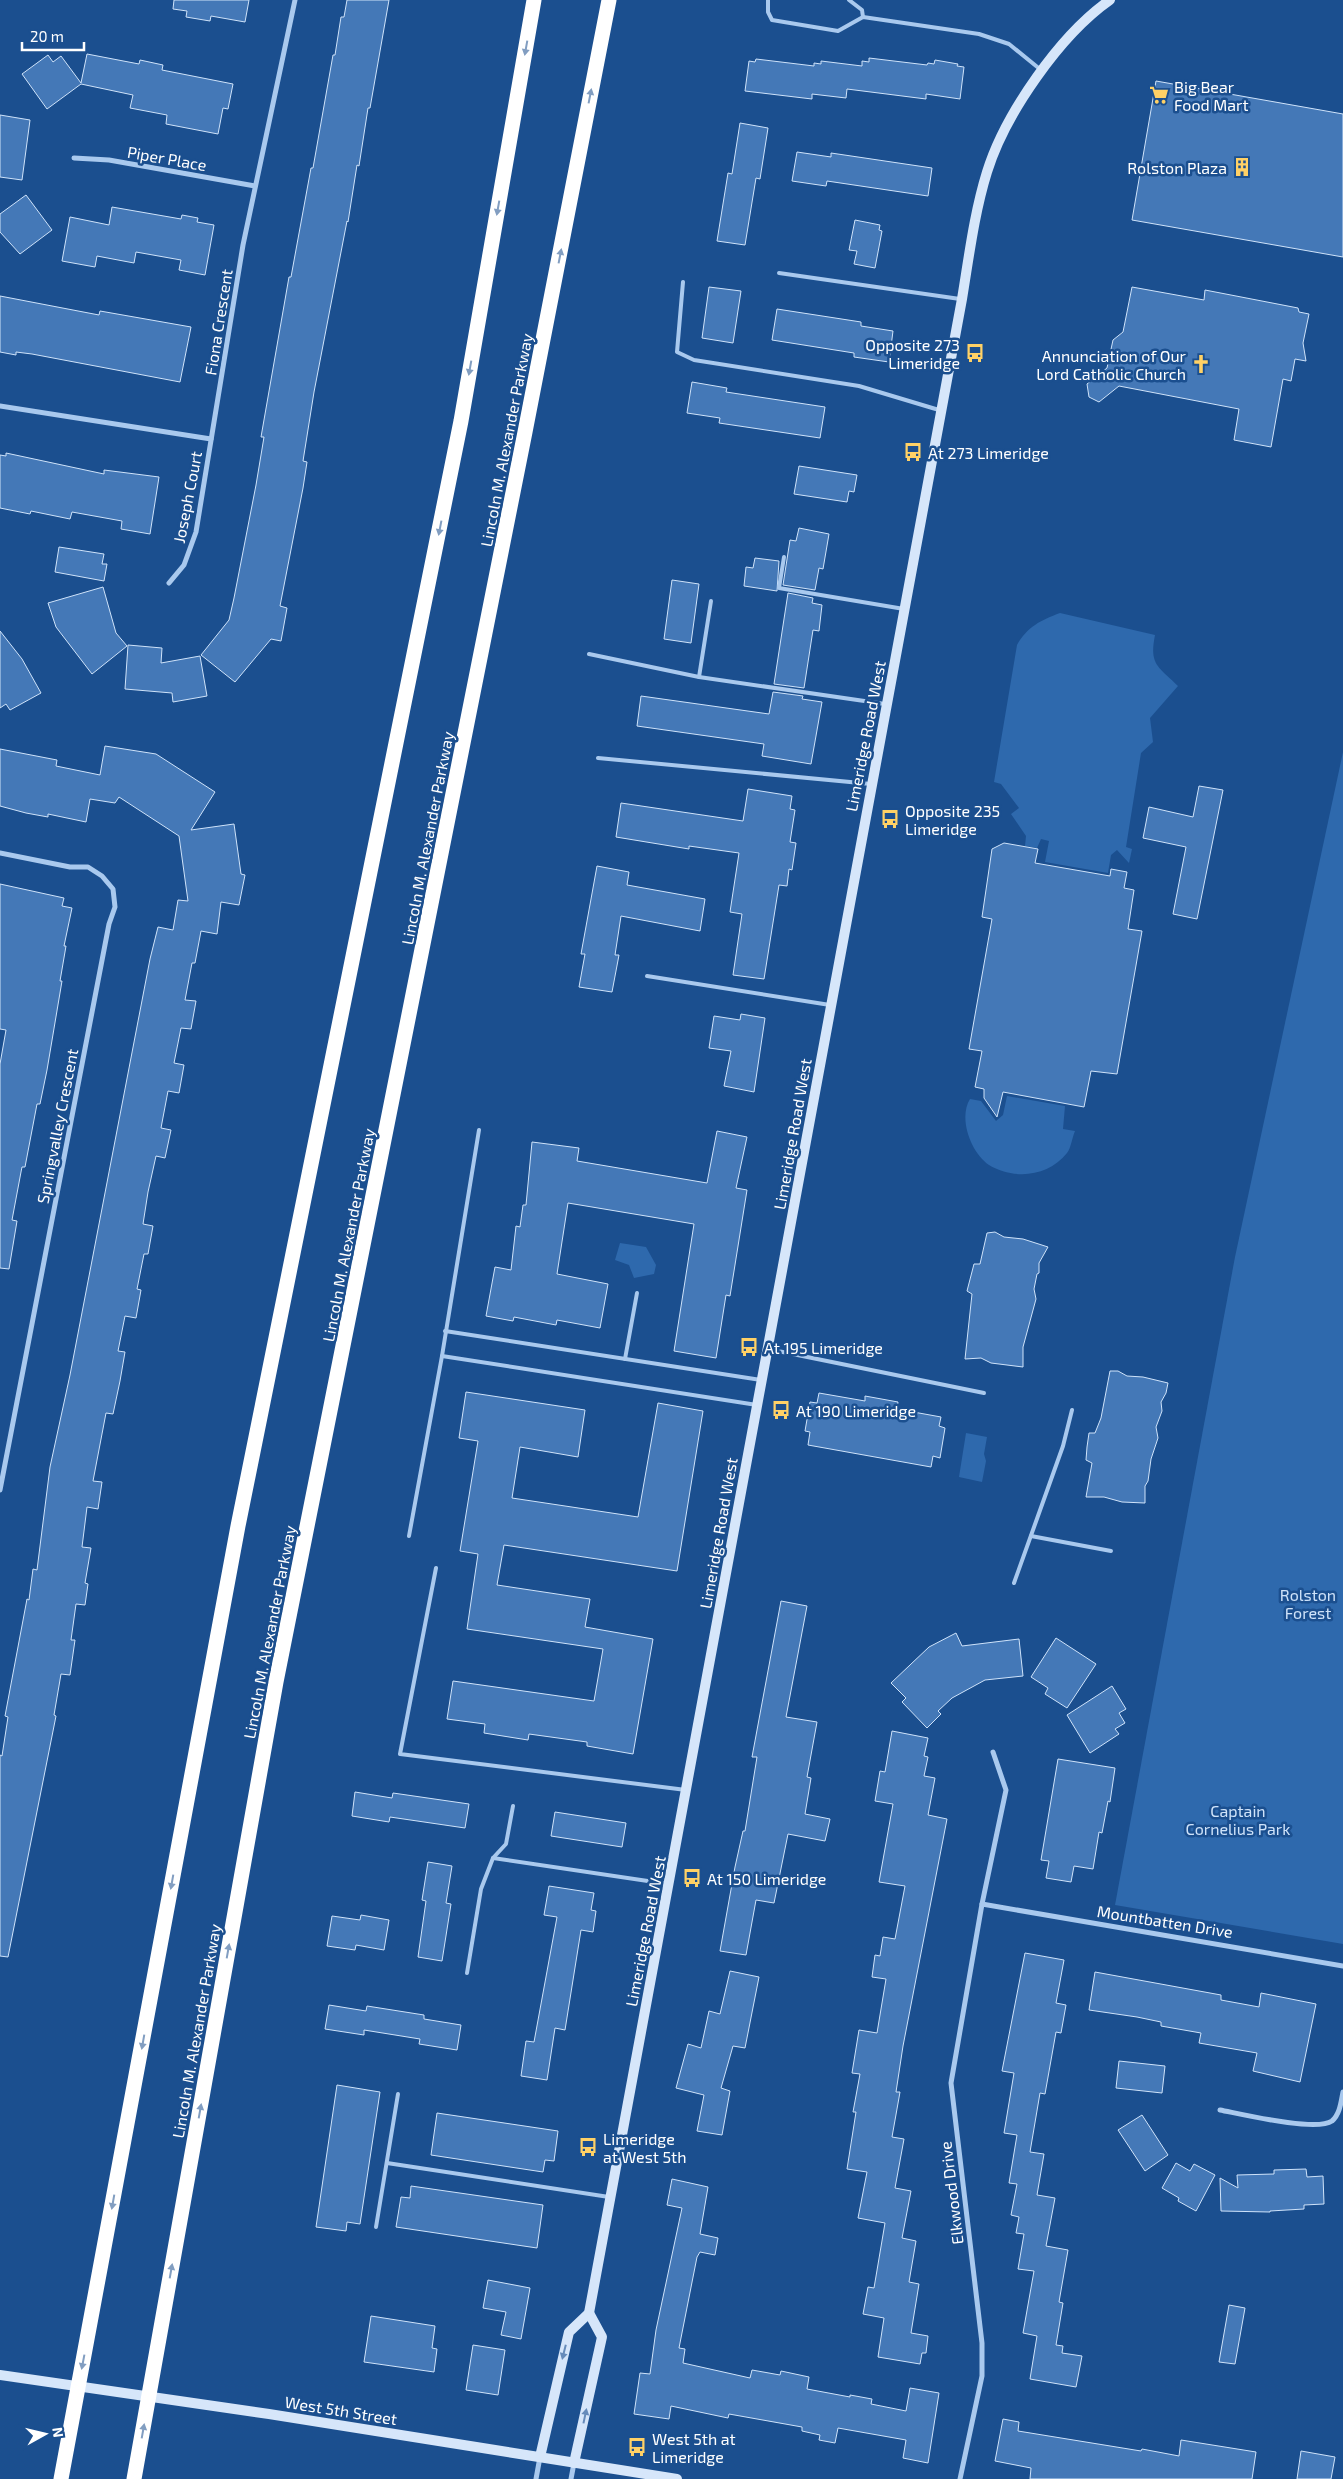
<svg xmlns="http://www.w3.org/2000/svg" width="1343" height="2479" viewBox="0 0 1343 2479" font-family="'Exo 2',sans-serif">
	<rect width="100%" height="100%" fill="#1b4f8f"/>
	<g fill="#2e69ad">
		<path d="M1060 613 1155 635C1149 665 1158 666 1178 686L1150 718 1153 742 1141 753 1126 847 1132 849 1129 863 1117 850 1111 855 1108 873 1045 862 1049 841 1041 839 1037 848 1025 846 1026 836 1011 814 1019 808 1001 784 994 782 1017 645C1027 627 1041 620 1060 613Z"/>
		<path d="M1343 752V1944L1115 1905 1235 1257Z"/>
		<path d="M1007 1096 1065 1106 1063 1129 1075 1131C1072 1138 1071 1148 1067 1153 1048 1177 1014 1180 989 1165 971 1153 958 1118 970 1099L981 1101 996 1121 1003 1115Z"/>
		<path d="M620 1243 646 1247 656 1265 654 1274 634 1278 629 1265 615 1260Z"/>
		<path d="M966 1433 987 1437 984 1454 986 1461 982 1482 959 1477Z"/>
	</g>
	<g fill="#4478b7" stroke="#cfe3fa">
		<path d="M174 0H249L245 22 211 16 210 21 186 17 187 11 173 9Z"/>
		<path d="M347 0H389L370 108H368L359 166 357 165 348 222 347 221 314 392 303 461 307 462 303 488 280 606 287 608 281 641 271 639 235 682 201 655 229 620 234 598 256 485 264 437H261L289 277H291L311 168H313L333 55H335L341 17H344Z"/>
		<path d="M87 54 139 64 140 60 163 65 162 70 233 84 228 109 223 108 218 134 166 124 167 115 130 108 133 95 81 84 47 109 22 74 48 55 53 62 61 56 81 83Z"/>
		<path d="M869 58 927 65 928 63 934 64 935 60 958 64 957 66 964 67 960 99 926 94V99L847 89 846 98 812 94V99L745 91 749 61 755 62 756 59 814 66V63L821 64V61L862 66V61L869 62Z"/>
		<path d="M1156 81 1343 114V257L1132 220Z"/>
		<path d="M0 115 30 120 22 180 0 177Z"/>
		<path d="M740 123 768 128 760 179 756 178 745 245 717 241 728 173 732 174Z"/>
		<path d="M797 152 831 157V153L932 168 928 196 827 181 826 186 792 181Z"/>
		<path d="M26 195 52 230 20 254 0 232V214Z"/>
		<path d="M112 207 181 219 182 215 198 218 197 222 214 225 205 275 179 270 181 260 136 252 134 263 97 256 95 267 62 261 70 217 109 225Z"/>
		<path d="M855 220 880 225 879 230 882 231 875 268 854 264 857 251 849 250Z"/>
		<path d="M709 287 741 291 733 343 702 338Z"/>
		<path d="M1132 287 1204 300 1205 290 1298 308 1299 312 1309 314 1303 343 1306 361 1295 359 1291 381 1283 379 1271 447 1234 440 1239 409 1119 386 1099 402 1089 397 1087 384 1107 368 1113 340 1123 332Z"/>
		<path d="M0 296 99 315 100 311 191 327 180 382 32 354 16 352V355L0 352Z"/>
		<path d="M777 309 861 322V326L893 331 889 362 854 357V353L772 340Z"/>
		<path d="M692 382 727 388 726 392 825 407 820 438 719 423 720 418 687 413Z"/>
		<path d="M6 453 104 474V470L159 477 150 534 121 529 122 521 72 512 70 519 31 511 30 514 0 508V455L6 456Z"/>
		<path d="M799 466 857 475 854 492 849 491 847 502 794 494Z"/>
		<path d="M799 528 829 534 823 569 819 568 815 590 783 585 790 540 796 541Z"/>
		<path d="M59 547 104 554 102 564H107L104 581 55 572Z"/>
		<path d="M755 558 779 561 777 591 744 586 746 567 753 568Z"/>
		<path d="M672 580 699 584 691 643 664 639Z"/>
		<path d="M103 587 116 633 127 646 92 674 56 627 48 603Z"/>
		<path d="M788 593 813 598 812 603 822 605 819 631 813 630 804 688 774 684Z"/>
		<path d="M0 631 22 659 41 693 10 710 6 704 0 708Z"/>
		<path d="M128 645 162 648 161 663 200 656 207 696 173 702 172 693 125 689Z"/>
		<path d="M773 692 803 696 802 699 822 702 811 764 762 756 764 744 637 726 641 696 769 714Z"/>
		<path d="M105 746 156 754 215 792 191 830 234 824 241 874 245 875 239 905 221 902 217 934 201 931 195 963H192L185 1000 196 1001 191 1029 181 1028 174 1063 184 1065 179 1093 168 1091 161 1128 171 1130 165 1158 156 1156 148 1192 143 1224 153 1226 148 1254H144L137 1289 141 1290 136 1318 125 1316 118 1351 125 1352 120 1381 113 1414 106 1413 93 1481 102 1482 98 1509 87 1507 82 1547 91 1548 85 1583 88 1584 85 1605 76 1604 71 1640H75L70 1675 61 1674 54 1715 56 1716 8 1957 0 1956V1755L2 1756 8 1717 5 1716 27 1599 29 1600 33 1569 37 1570 50 1467 70 1375 150 959 158 927 173 930 178 900 188 901 179 836 119 797 115 803 90 799 86 822 48 814V817L26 813 0 806V749L57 760 56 766 100 775Z"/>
		<path d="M1199 786 1223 790 1197 919 1173 914 1186 847 1143 838 1149 807 1193 817Z"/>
		<path d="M748 789 792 796 790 809 795 810 790 842 796 843 792 870 789 869 787 886 779 885 764 979 733 975 742 914 730 912 739 853 689 846V849L616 837 621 803 743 821Z"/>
		<path d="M1004 843 1038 849 1035 863 1110 876 1111 869 1127 872 1124 888 1134 890 1128 929 1142 931 1117 1074 1091 1071 1084 1107 1003 1092 997 1117 984 1098V1089L975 1087 982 1051 969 1049 992 919 982 917 992 849Z"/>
		<path d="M597 866 629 872 627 885 705 899 700 931 621 916 615 955H619L612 992 579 987 585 954H581Z"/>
		<path d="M0 884 64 898 62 906 72 908 64 946H66L60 981H62L47 1070 40 1104H37L25 1167H22L21 1172 12 1220 17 1221 9 1269 0 1268V1064L6 1030 0 1029Z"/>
		<path d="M741 1014 765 1018 754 1092 724 1086 731 1051 709 1048 714 1016 740 1020Z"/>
		<path d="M717 1131 747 1137 736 1188 747 1190 730 1296 726 1295 716 1358 674 1351 694 1224 568 1203 557 1274 608 1284 600 1328 557 1320 556 1325 514 1317 513 1321 486 1316 495 1267 511 1270 516 1226 520 1227 523 1205H526L532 1142 579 1148 577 1161 707 1183Z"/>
		<path d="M995 1232 1004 1237 1023 1239 1048 1247 1039 1263V1273L1037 1274 1034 1289 1036 1299 1023 1347V1367L991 1363 981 1358 965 1359 972 1294 967 1291 974 1264H980L987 1233Z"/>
		<path d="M1110 1371H1118L1127 1376 1143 1377 1168 1383 1166 1393 1161 1402 1162 1411 1156 1427 1158 1438 1151 1459 1148 1481 1145 1486V1503L1122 1502 1104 1497H1086L1092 1463 1086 1460 1087 1447 1089 1433H1095L1101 1418Z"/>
		<path d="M466 1392 585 1410 578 1457 520 1447 512 1498 638 1517 658 1403 703 1411 677 1571 504 1545 497 1585 590 1599 585 1627 653 1639 633 1754 587 1746V1742L529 1734 528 1740 484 1733 485 1724 447 1719 453 1681 594 1701 603 1649 467 1629 478 1554 460 1551 478 1441 459 1438Z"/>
		<path d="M819 1393 865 1401V1396L898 1402 897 1409 941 1417 939 1426 945 1428 940 1458 933 1456 931 1467 808 1445 810 1432 805 1431 810 1402 817 1403Z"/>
		<path d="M781 1601 807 1606 786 1717 817 1722 807 1777 811 1778 805 1814 830 1819 825 1841 788 1834 774 1903 756 1900 746 1955 720 1951 735 1867 743 1831H745L757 1757H752Z"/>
		<path d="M956 1633 962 1646 1019 1639 1023 1676 985 1680 952 1698 938 1711 941 1714 927 1728 902 1702 906 1698 891 1683 929 1647Z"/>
		<path d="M1056 1638 1096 1664 1067 1708 1045 1694 1048 1688 1031 1677Z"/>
		<path d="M1112 1686 1126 1709 1119 1713 1125 1723 1115 1729 1119 1734 1090 1753 1067 1715Z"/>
		<path d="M892 1731 928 1738 924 1756 928 1757 924 1776 935 1778 928 1815 947 1819 903 2046 896 2092H900L892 2137 904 2139 895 2188 911 2191 902 2238 916 2241 909 2282 919 2284 911 2333 928 2336 926 2353H922L920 2364 878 2357 884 2318 863 2314 868 2287 874 2288 885 2223 858 2218 867 2172 847 2169 856 2112H853L860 2074 852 2073 859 2030 877 2033 886 1979 872 1977 875 1955 880 1956 883 1937 895 1939 905 1886 879 1882 893 1804 875 1801 880 1771 885 1772Z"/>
		<path d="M1058 1759 1115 1768 1110 1802 1108 1801 1102 1833 1099 1832 1093 1869 1074 1866 1071 1882 1046 1878 1049 1861 1041 1860Z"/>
		<path d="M355 1792 392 1798 393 1793 469 1804 465 1828 390 1817 389 1822 352 1816Z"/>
		<path d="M555 1812 626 1823 622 1847 551 1836Z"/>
		<path d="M428 1862 452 1866 446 1903 451 1904 442 1961 418 1957 426 1901 422 1900Z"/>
		<path d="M549 1886 594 1893 591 1910 596 1911 593 1932 581 1930 565 2030 555 2028 547 2080 521 2076 526 2041 534 2042 557 1917 544 1915Z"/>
		<path d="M361 1915 389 1920 384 1950 356 1945 355 1950 327 1946 332 1916 360 1920Z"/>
		<path d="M1025 1953 1064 1960 1056 2003 1066 2005 1061 2033 1056 2032 1045 2094 1040 2093 1030 2152 1044 2154 1037 2195 1055 2198 1046 2246 1068 2250 1059 2302 1063 2303 1056 2345 1063 2346 1062 2353 1082 2356 1076 2387 1030 2379 1037 2336 1023 2333 1034 2271 1018 2269 1024 2234 1016 2233 1019 2217 1011 2215 1017 2184 1009 2183 1017 2135 1004 2133 1014 2073 1002 2071Z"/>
		<path d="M730 1971 759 1977 745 2048 733 2046 721 2088 730 2091 722 2135 697 2131 704 2095 676 2088 688 2044 701 2048 709 2011 720 2014Z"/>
		<path d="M1095 1972 1221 1995V2000L1259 2007 1261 1993 1316 2004 1300 2082 1253 2071 1257 2053 1199 2043 1201 2033 1161 2026V2022L1137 2017 1089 2010Z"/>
		<path d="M329 2005 366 2011 367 2006 424 2015V2019L461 2025 457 2050 419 2044 420 2039 364 2030V2035L325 2029Z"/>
		<path d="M1119 2061 1165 2066 1162 2093 1116 2088Z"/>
		<path d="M337 2085 380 2092 360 2224 347 2222 346 2231 316 2227Z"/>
		<path d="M437 2113 558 2131 554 2161 545 2160 543 2172 431 2155Z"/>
		<path d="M1142 2115 1168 2155 1145 2171 1118 2130Z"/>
		<path d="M1176 2163 1190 2171 1194 2164 1215 2175 1196 2211 1178 2201 1179 2198 1162 2188Z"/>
		<path d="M1306 2169 1307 2177 1323 2176 1324 2204 1304 2205V2209L1270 2211V2212L1221 2211 1220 2178 1238 2188 1237 2175 1274 2174V2170Z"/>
		<path d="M672 2179 708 2187 700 2234 718 2238 715 2255 700 2252 697 2257 679 2348 685 2349 683 2363 750 2378 752 2370 780 2375 781 2371 809 2377 807 2389 850 2397V2395L872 2399 871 2404 906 2411 910 2388 939 2393 928 2463 903 2458 906 2440 838 2428 835 2443 819 2440 820 2435 802 2431V2427L729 2414 728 2418 671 2406 669 2419 634 2414 640 2373 650 2374 656 2330 682 2208 667 2205Z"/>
		<path d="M411 2186 543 2205 537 2248 396 2227 401 2197 410 2198Z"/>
		<path d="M488 2280 530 2288 521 2339 501 2335 506 2312 483 2308Z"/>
		<path d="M1229 2305 1245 2308 1235 2364 1219 2362Z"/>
		<path d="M371 2316 435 2326 432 2348 437 2349 434 2372 364 2362Z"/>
		<path d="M473 2345 505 2350 498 2395 466 2390Z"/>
		<path d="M1003 2419 1019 2422 1018 2431 1141 2451 1142 2449 1179 2456 1181 2440 1256 2452 1252 2479H1030L1031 2468 995 2461Z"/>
		<path d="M1301 2451 1335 2457 1331 2479H1297Z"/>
	</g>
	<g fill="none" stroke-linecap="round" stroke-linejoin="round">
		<g stroke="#a9c9ee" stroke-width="4">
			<path d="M768 0V12L772 20 838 31 863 17 979 34 1009 44 1041 70"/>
			<path d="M849 0 862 10 863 17"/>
			<path d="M779 273 960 299"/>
			<path d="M683 282 677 352 694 360 859 386 939 410"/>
			<path d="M784 557 779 588 904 609"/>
			<path d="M589 654 699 677 885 704"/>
			<path d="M699 677 711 601"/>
			<path d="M598 758 871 784"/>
			<path d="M647 976 830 1005"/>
			<path d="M445 1331 761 1380"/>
			<path d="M768 1349 984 1393"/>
			<path d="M442 1356 757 1405"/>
			<path d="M625 1359 637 1293"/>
			<path d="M409 1536 442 1356 479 1130"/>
			<path d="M1031 1536 1111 1551"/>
			<path d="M436 1568 400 1754 686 1790"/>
			<path d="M1014 1583 1063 1446 1072 1410"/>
			<path d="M493 1858 506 1844 513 1806"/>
			<path d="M467 1973 481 1889 493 1858 668 1884"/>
			<path d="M387 2163 609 2197"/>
			<path d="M376 2227 398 2094"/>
		</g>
		<g stroke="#a9c9ee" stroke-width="5">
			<path d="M74 158 109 160 255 186"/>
			<path d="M0 406 211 439"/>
			<path d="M169 583 184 565 196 532 243 245 295 0"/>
			<path d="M0 853 70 867H88L102 876 113 889 115 907 109 924 0 1490"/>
			<path d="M982 1904 1343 1966"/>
			<path d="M1220 2110C1241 2114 1316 2132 1332 2121 1340 2114 1341 2102 1343 2092"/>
			<path d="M536 2479 540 2457"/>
			<path d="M571 2479 574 2463"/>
			<path d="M960 2479 982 2376V2343L951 2083 982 1904 1006 1790 993 1752"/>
		</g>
		<g stroke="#d6e6fa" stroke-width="10">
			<path d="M0 2375 269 2414 677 2479"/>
			<path d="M540 2457 569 2332 589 2313 962 299C969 257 974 214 987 172 1005 114 1060 35 1110 0"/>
			<path d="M574 2463 602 2337 589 2313"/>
		</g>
		<g stroke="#fff" stroke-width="15">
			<path d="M61 2479 238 1526 461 421 534 0"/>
			<path d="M134 2479 276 1682 525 432 609 0"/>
		</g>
	</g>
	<defs><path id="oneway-solid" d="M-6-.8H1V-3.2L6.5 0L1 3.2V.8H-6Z" transform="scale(1.25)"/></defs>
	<g fill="#829ec1">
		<use href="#oneway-solid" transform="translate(526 48) rotate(100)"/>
		<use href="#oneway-solid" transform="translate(590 96) rotate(-79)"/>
		<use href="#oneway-solid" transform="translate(498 208) rotate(100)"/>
		<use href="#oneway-solid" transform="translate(560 256) rotate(-79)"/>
		<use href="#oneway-solid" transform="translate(470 368) rotate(100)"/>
		<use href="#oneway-solid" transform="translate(440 528) rotate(101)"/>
		<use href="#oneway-solid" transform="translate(172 1882) rotate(100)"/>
		<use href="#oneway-solid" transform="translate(228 1951) rotate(-80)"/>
		<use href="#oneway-solid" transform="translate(143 2042) rotate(100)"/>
		<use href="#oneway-solid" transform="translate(200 2111) rotate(-80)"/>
		<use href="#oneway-solid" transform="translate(113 2202) rotate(100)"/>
		<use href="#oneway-solid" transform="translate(171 2271) rotate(-80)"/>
		<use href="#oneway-solid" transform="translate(83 2362) rotate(101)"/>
		<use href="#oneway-solid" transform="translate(143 2431) rotate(-80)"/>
	</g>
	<g fill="#668bba">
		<use href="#oneway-solid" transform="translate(564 2352) rotate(104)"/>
		<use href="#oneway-solid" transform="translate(585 2416) rotate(-78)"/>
	</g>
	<defs>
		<g id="supermarket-bare" transform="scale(1.5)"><path d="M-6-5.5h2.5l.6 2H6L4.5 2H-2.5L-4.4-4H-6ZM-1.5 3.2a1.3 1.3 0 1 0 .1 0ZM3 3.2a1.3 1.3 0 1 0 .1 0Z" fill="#ffd166" stroke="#1b4f8f" stroke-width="2.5" paint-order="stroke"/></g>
		<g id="building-bare" transform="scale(1.5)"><path d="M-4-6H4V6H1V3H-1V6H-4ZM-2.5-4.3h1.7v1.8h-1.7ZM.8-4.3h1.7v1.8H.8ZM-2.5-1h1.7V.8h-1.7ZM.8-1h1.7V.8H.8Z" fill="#ffd166" stroke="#1b4f8f" stroke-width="2.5" paint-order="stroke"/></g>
		<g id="bus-bare" transform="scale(1.5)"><path d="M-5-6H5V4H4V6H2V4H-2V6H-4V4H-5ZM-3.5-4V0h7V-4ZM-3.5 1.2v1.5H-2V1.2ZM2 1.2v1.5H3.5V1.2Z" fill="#ffd166" stroke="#1b4f8f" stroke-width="2.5" paint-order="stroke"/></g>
		<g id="church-bare" transform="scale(1.5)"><path d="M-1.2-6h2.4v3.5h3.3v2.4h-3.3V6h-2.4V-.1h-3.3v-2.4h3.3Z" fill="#ffd166" stroke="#1b4f8f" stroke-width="2.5" paint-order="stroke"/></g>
	</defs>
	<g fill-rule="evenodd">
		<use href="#supermarket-bare" x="1159" y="95"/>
		<use href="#building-bare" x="1242" y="167"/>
		<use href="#bus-bare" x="975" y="353"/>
		<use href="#church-bare" x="1201" y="364"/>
		<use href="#bus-bare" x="913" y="452"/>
		<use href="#bus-bare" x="890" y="819"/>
		<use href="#bus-bare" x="749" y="1347"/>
		<use href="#bus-bare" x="781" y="1410"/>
		<use href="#bus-bare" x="692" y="1878"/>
		<use href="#bus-bare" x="588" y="2147"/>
		<use href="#bus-bare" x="637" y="2447"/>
	</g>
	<g text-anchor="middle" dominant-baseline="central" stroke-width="5" stroke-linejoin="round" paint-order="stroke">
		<g font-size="16" fill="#fff" stroke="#1b4f8f" text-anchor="start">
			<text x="1174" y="86">Big Bear<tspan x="1174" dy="18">Food Mart</tspan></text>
			<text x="1227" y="167" text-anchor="end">Rolston Plaza</text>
			<text x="960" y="344" text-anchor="end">Opposite 273<tspan x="960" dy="18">Limeridge</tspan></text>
			<text x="1186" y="355" text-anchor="end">Annunciation of Our<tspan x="1186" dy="18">Lord Catholic Church</tspan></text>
			<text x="928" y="452">At 273 Limeridge</text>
			<text x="905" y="810">Opposite 235<tspan x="905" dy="18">Limeridge</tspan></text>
			<text x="764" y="1347">At 195 Limeridge</text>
			<text x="796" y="1410">At 190 Limeridge</text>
			<text x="707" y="1878">At 150 Limeridge</text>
			<text x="603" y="2138">Limeridge<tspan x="603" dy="18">at West 5th</tspan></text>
			<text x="652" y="2438">West 5th at<tspan x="652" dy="18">Limeridge</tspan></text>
		</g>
		<g font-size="16" fill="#fff" stroke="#1b4f8f">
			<text transform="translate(167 158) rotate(10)">Piper Place</text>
			<text transform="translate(218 322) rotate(-81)">Fiona Crescent</text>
			<text transform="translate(506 440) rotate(-79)">Lincoln M. Alexander Parkway</text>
			<text transform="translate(187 497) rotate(-79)">Joseph Court</text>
			<text transform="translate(865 736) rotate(-79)">Limeridge Road West</text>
			<text transform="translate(427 838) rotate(-79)">Lincoln M. Alexander Parkway</text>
			<text transform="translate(57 1126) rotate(-79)">Springvalley Crescent</text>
			<text transform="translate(792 1134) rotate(-80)">Limeridge Road West</text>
			<text transform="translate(348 1235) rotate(-79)">Lincoln M. Alexander Parkway</text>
			<text transform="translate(718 1533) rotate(-80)">Limeridge Road West</text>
			<text transform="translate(269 1632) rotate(-79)">Lincoln M. Alexander Parkway</text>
			<text transform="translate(1165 1921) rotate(9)">Mountbatten Drive</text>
			<text transform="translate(645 1931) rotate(-79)">Limeridge Road West</text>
			<text transform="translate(196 2031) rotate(-80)">Lincoln M. Alexander Parkway</text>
			<text transform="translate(951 2193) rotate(-97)">Elkwood Drive</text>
			<text transform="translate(341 2410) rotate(9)">West 5th Street</text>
		</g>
		<g font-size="16" fill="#cfe3fa" stroke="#1b4f8f">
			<text x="1308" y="1594">Rolston<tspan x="1308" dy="18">Forest</tspan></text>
			<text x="1238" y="1810">Captain<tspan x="1238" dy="18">Cornelius Park</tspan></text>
		</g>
	</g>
	<g transform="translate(45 2434) rotate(82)" stroke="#1b4f8f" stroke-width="4" paint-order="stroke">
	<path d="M0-4L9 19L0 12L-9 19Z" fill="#ffffff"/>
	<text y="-8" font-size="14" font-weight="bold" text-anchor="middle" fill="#ffffff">N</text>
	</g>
	<path d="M22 42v8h62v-8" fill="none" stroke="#ffffff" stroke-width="2.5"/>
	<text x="30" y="42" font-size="15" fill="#ffffff" stroke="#1b4f8f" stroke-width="4" paint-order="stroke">20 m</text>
</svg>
